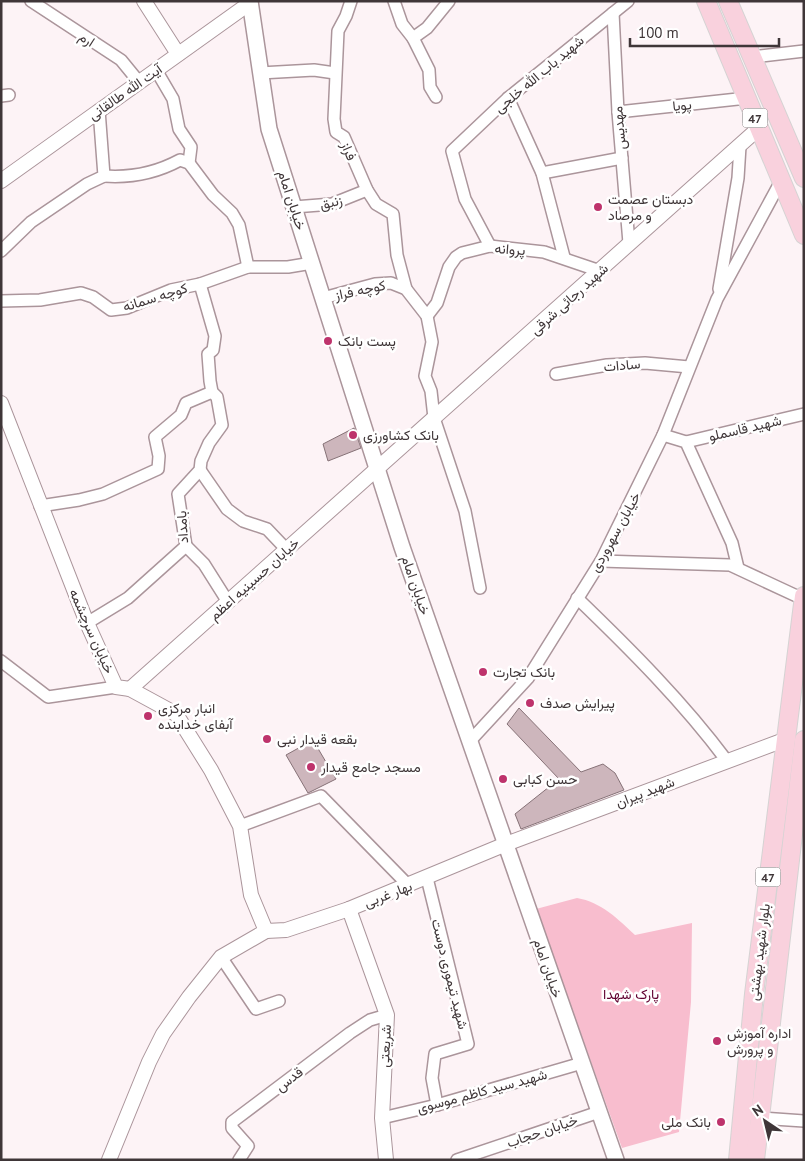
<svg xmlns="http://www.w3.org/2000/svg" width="805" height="1161" viewBox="0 0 805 1161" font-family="'PT Sans',Vazirmatn,sans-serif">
	<rect width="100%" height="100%" fill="#fdf3f6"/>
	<path fill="#f8bdce" d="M577 898C601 902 618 919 635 935L692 923 691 1002 679 1132 622 1148 536 909Z"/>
	<g fill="#cdb6bc" stroke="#867277">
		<path d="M354 428 361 448 328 461 323 444Z"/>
		<path d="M519 708 581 772 603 764 615 773 624 790 521 829 515 814 559 779 507 724Z"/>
		<path d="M313 740 336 779 308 793 286 755Z"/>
	</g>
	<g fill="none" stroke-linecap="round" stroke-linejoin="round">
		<g stroke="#ab959b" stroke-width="14">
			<g id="minor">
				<path d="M31 1 121 60 139 82"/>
				<path d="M351 1 346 16 338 31 334 119 336 132 344 137 367 190 376 204 393 214 397 255 406 289"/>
				<path d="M394 1 402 24 413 38 427 28 449 1"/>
				<path d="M613 13 618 112 629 243"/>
				<path d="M413 38 429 70 430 87 436 97"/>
				<path d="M752 57 804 51"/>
				<path d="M156 70 173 99 179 129 191 147 189 163"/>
				<path d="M260 73 314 70 335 73"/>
				<path d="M1 96 9 95"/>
				<path d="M508 98 542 173 564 257"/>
				<path d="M618 112 747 98"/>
				<path d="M542 173 622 158"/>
				<path d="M104 176C131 178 156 173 180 160L189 163 213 195 232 213 239 225 248 267"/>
				<path d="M294 207 332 204 367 190"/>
				<path d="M490 246 465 199 452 151 508 98 628 1"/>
				<path d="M1 251 31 222 87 184 104 176 99 110"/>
				<path d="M719 289 738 178 740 146"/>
				<path d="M323 298 375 284 391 283 406 289 427 316 432 342 425 376 431 391 434 418 465 511 480 588"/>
				<path d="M1 301 40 300 81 293 93 297 111 310 127 308 171 290 200 284 248 267H288L312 263"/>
				<path d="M427 316 437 303 449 267 456 257 462 253 490 246 544 252 600 271"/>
				<path d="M556 374 607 365 645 363 689 367"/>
				<path d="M663 435 686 442 732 543 738 568"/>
				<path d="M686 442 804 414"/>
				<path d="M200 470 227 509 243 521 267 529 287 550"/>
				<path d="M40 506 79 500 103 494 158 469 159 456 155 437 181 415 186 403 212 392"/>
				<path d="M186 546 204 564 228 602"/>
				<path d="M601 561 730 565 803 599"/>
				<path d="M577 598C630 649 683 702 727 761"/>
				<path d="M87 623 128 598 186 546 178 494 200 470 201 461 209 443 222 425 217 397 212 392 210 381 208 354 213 350 215 336 200 284"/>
				<path d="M1 661 48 697 116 687"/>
				<path d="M470 741 528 678 601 561 663 435 717 299 781 181"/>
				<path d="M240 826 321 796 409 886"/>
				<path d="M427 878 468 1044 435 1054 432 1078 437 1105"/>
				<path d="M221 957 256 1009 279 1001"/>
				<path d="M382 1118 437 1105 582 1063"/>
				<path d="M760 1118 804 1121"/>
				<path d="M239 1160 248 1146 232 1128V1122L350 1033 370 1020 387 1015"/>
				<path d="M457 1160 599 1112"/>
			</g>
		</g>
		<g stroke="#ab959b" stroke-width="16">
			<g id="tertiary">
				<path d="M144 1 178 54"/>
				<path d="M1 181 250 3"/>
				<path d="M1 403 87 623 116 687 130 689 176 714 211 770 240 826 251 895 266 931"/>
				<path d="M130 689 759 128"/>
				<path d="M349 909 387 1015 382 1118 386 1160"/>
				<path d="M109 1160 149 1062 163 1034 189 997 221 957 266 931 286 930 349 909 506 844 784 740"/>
			</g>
		</g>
		<g stroke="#ab959b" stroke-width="18">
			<path id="secondary" d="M250 1 269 129 402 547 616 1160"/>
		</g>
		<g stroke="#d5d3d3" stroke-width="20">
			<g id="primary">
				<path d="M706 1 804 235"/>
				<path d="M728 1 804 178"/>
				<path d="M738 1160 754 994 804 596"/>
				<path d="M755 1160 804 740"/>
			</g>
		</g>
		<use href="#minor" stroke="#fff" stroke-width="11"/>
		<use href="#tertiary" stroke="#fff" stroke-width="14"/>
		<use href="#secondary" stroke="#fff" stroke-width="15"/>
		<use href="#primary" stroke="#f9d1dd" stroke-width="18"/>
	</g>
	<g fill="#be336c" stroke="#fff" stroke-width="2">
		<circle cx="598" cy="207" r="5"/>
		<circle cx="328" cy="341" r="5"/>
		<circle cx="353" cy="435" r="5"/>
		<circle cx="483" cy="672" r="5"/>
		<circle cx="530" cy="703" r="5"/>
		<circle cx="148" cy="716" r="5"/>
		<circle cx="267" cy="739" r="5"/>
		<circle cx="311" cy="767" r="5"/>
		<circle cx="503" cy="779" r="5"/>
		<circle cx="717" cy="1041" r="5"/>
		<circle cx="721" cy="1122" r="5"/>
	</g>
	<g text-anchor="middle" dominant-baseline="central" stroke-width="5" stroke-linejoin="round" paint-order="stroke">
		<g fill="#fff" stroke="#797274" stroke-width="1">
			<rect x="742.5" y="108.5" width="25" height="19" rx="4"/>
			<rect x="755.5" y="867.5" width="25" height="19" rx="4"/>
		</g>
		<g font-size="12" font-weight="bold" fill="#3f3638">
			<text x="755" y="118">47</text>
			<text x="768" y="877">47</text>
		</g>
		<g font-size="14" fill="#3f3638" stroke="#fff">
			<text transform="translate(87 39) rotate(33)">ارم</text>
			<text transform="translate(539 74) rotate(-40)">شهید باب الله خلجی</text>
			<text transform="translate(125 92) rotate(-35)">آیت الله طالقانی</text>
			<text transform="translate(682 105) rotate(-6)">پویا</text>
			<text transform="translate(619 128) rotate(-95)">مهدیس</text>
			<text transform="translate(349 151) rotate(67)">فراز</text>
			<text transform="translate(292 200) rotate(72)">خیابان امام</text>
			<text transform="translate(331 202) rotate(-13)">زنبق</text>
			<text transform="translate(510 249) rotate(4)">پروانه</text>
			<text transform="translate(360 290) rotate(-12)">کوچه فراز</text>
			<text transform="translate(155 297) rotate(-17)">کوچه سمانه</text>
			<text transform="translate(569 299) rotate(-42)">شهید رجائی شرقی</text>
			<text transform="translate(622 365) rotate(-5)">سادات</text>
			<text transform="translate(745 428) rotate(-13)">شهید قاسملو</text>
			<text transform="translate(182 527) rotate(-94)">بامداد</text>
			<text transform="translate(615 532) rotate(-61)">خیابان سهروردی</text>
			<text transform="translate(254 579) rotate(-42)">خیابان حسینیه اعظم</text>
			<text transform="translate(416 585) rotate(71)">خیابان امام</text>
			<text transform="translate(92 631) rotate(66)">خیابان سرچشمه</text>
			<text transform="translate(645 792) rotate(-21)">شهید پیران</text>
			<text transform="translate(388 894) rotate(-21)">بهار غربی</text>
			<text transform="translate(759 952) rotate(-83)">بلوار شهید بهشتی</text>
			<text transform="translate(548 968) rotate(71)">خیابان امام</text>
			<text transform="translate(450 974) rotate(76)">شهید تیموری دوست</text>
			<text transform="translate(385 1046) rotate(-87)">شریعتی</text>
			<text transform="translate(289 1079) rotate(-37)">قدس</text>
			<text transform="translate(482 1091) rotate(-15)">شهید سید کاظم موسوی</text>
			<text transform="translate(542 1131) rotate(-19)">خیابان حجاب</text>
		</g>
		<g font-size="14" fill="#3f3638" stroke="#fff" text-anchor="start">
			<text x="608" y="199">دبستان عصمت<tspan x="608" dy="16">و مرصاد</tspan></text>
			<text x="338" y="341">پست بانک</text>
			<text x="363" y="435">بانک کشاورزی</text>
			<text x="493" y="672">بانک تجارت</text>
			<text x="540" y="703">پیرایش صدف</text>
			<text x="158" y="708">انبار مرکزی<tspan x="158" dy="16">آبفای خدابنده</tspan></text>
			<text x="277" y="739">بقعه قیدار نبی</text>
			<text x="321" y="767">مسجد جامع قیدار</text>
			<text x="513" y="779">حسن کبابی</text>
			<text x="727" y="1033">اداره آموزش<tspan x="727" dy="16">و پرورش</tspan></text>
			<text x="711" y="1122" text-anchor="end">بانک ملی</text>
		</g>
		<g font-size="14" fill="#610030" stroke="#fff">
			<text x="631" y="994">پارک شهدا</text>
		</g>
	</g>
	<rect width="805" height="1161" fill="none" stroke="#3f3638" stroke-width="5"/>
	<g transform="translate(765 1121) rotate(325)" stroke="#ffffff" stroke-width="4" paint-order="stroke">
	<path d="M0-4L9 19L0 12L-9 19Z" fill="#3f3638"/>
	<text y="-8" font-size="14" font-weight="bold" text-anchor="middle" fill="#3f3638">N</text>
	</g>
	<path d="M630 38v8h149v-8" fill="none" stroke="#3f3638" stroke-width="2.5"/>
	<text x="638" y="38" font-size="15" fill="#3f3638" stroke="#ffffff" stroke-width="4" paint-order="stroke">100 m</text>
</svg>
